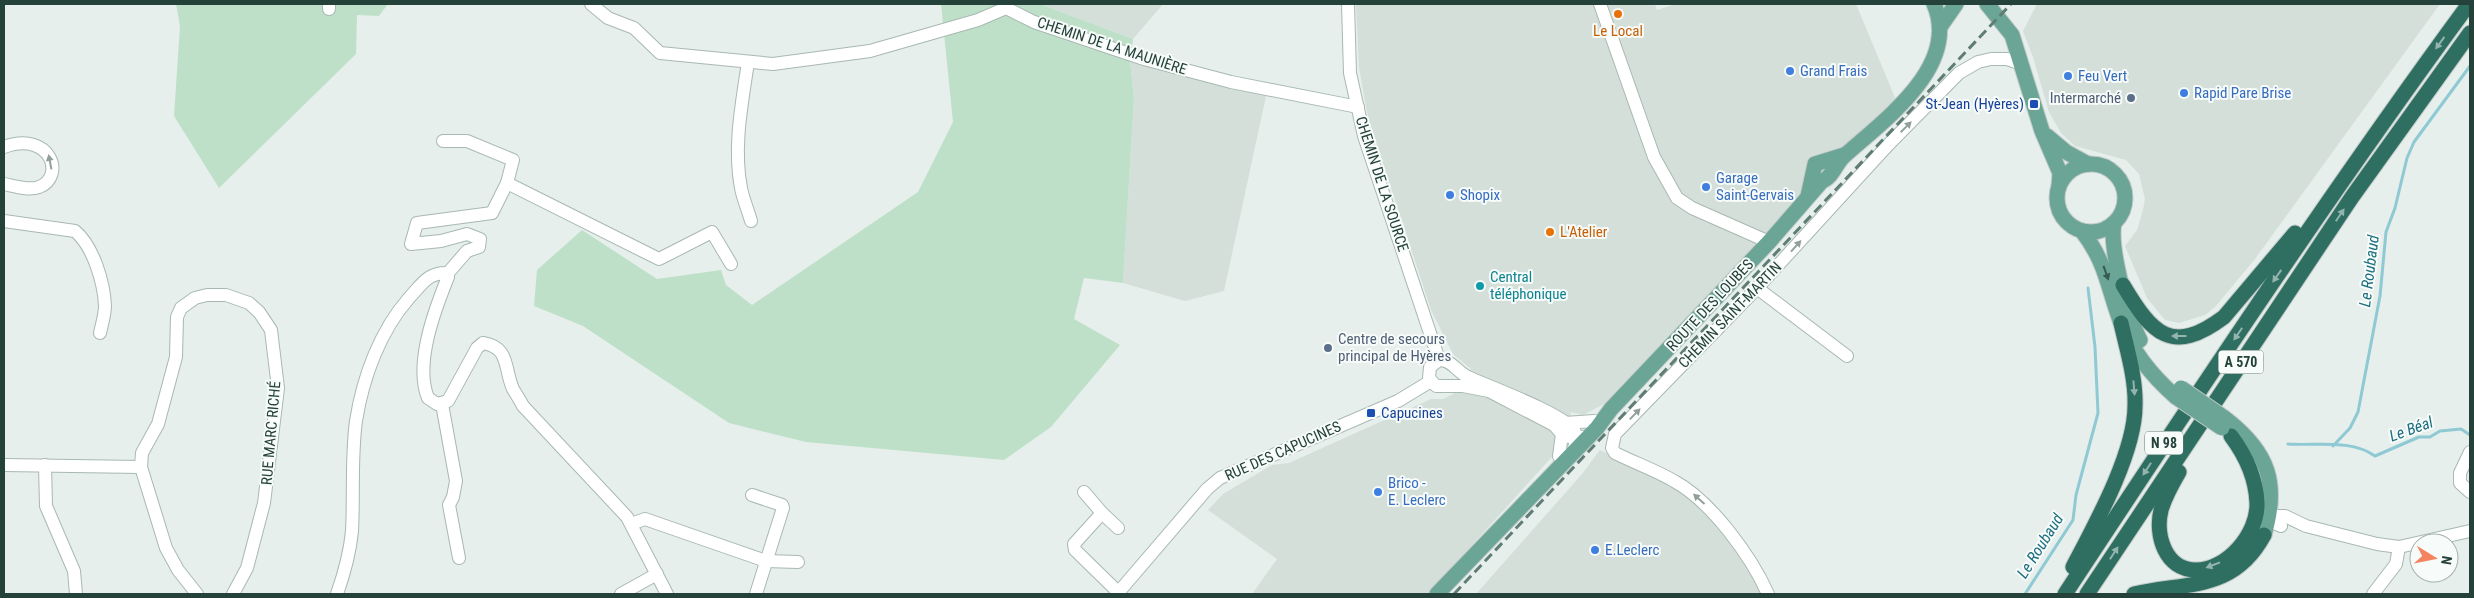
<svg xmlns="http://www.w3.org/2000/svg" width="2474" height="598" viewBox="0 0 2474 598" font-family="'Roboto Condensed',sans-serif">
	<rect width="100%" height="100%" fill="#e6efeb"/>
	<g fill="#d4dfda">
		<path d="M1040 4H1163L1133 39Z"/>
		<path d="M1356 4H1655L1657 10 1676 4H1856L1896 100 1606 403 1583 415 1571 412 1569 438 1428 594H1252L1277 559 1208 510 1223 494 1272 465 1289 463 1431 399H1443L1459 391 1471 369 1453 354 1431 310 1368 117 1359 68Z"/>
		<path d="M2037 4H2440L2255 259 2215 307 2205 315 2179 323 2165 320 2147 298 2125 246 2137 230 2143 210 2145 199 2139 174 2126 160 2075 146 2061 133 2049 112 2033 57 2023 31Z"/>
		<path d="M1130 61 1266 96 1224 291 1185 301 1123 283 1134 98Z"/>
		<path d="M1600 450 1677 488 1697 502 1736 550 1764 594H1476L1582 474Z"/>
	</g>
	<g fill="#bfe0c8">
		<path d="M176 4H388L379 16 357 15 356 54 219 188 174 116 180 26Z"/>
		<path d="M941 4H1040L1133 39 1130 61 1134 98 1123 283 1084 278 1074 319 1120 345 1051 427 1004 460 806 442 729 423 583 326 534 306 537 270 582 230 657 279 721 270 726 285 752 305 918 192 953 122Z"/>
	</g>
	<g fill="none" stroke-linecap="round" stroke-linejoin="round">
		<g stroke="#8ec9d4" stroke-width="3">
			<path d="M2288 444C2317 446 2351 439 2375 456L2419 437H2430L2440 431 2461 429 2470 435"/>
			<path d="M2333 446 2350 428 2358 412 2380 296 2386 232 2395 208 2407 158 2414 142 2470 66"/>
			<path d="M2025 594 2073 520 2076 495 2098 413 2095 347 2088 288"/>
		</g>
		<g stroke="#a8b8b2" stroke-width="14">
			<g id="minor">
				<path d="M591 4 608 18 634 28 660 53 773 64 870 51 978 20 1006 8 1034 22 1144 59 1231 82 1358 107"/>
				<path d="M1348 4 1350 73 1364 136 1439 360"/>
				<path d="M1600 4 1654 157 1677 198 1692 208 1769 242"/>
				<path d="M329 9V4"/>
				<path d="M748 62C742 103 733 147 741 188 743 199 748 210 751 221"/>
				<path d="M443 141H467L513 160 507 183 492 213 417 223 411 244 441 241 467 234 480 239 479 247 467 251 448 273"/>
				<path d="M4 147C51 130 66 177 39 187 29 191 14 186 4 184"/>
				<path d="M507 183 659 259 712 232 731 264"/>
				<path d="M4 221 75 231C93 246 104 282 105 306 105 314 102 324 100 333"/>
				<path d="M1757 288 1847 356"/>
				<path d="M442 404 456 481 453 497 449 505 459 558"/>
				<path d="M1565 423 1594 421"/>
				<path d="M2470 452 2460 473V483L2470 492"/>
				<path d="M1573 453C1575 445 1578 437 1574 430 1561 413 1490 387 1468 377 1457 372 1451 359 1439 360L1430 367 1429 378 1436 386H1463L1489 391 1554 425 1562 434 1569 437H1589"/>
				<path d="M1559 456 1562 434"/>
				<path d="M4 465 141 467 166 548 178 570 197 594"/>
				<path d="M45 465 46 506 74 571 76 594"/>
				<path d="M141 467 142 453 158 424 176 357 177 317 181 308 195 298 207 295H226L249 303 259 312 271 330 278 388 264 503 247 568 233 594"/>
				<path d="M1084 492 1102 513"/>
				<path d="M752 495 782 505 783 508 756 594"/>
				<path d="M631 524 645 519 766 561 798 562"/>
				<path d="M2281 526 2274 523 2269 516H2285L2306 526 2377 544 2399 547 2470 531"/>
				<path d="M1118 528 1102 513 1074 544 1075 550 1118 592"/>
				<path d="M337 594C344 574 350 553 352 531 354 495 351 457 356 421 363 377 380 331 409 298 422 284 428 272 448 273V277C435 309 414 364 428 398L437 404 448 401 477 348 483 343C510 347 504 369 513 389 516 394 520 400 523 406L627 517 667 594"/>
				<path d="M621 594 657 574"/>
				<path d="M1117 594 1207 489 1220 478 1398 401 1431 381"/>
				<path d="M1768 594C1751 556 1711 501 1674 481 1655 470 1635 463 1615 453L1612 448 1615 434 1759 286 1888 145 1959 73 1978 62 1991 59H2007L2022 64"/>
				<path d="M2373 594 2396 564 2399 547"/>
			</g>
		</g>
		<g stroke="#c2cac8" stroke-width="17">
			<g id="major">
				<path d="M1987 4 2012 35 2042 131 2060 173 2059 186"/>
				<path d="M1940 27 1956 4"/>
				<path d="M2047 136 2066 152 2088 164"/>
				<circle cx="2091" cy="198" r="34"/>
				<path d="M1808 196 1815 164 1844 155"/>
				<path d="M2114 223C2109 248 2128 317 2140 340"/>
				<path d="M2082 231C2107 264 2107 286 2121 323 2133 353 2152 376 2176 397"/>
				<path d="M2227 420C2269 453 2279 484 2264 535"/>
				<path d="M1437 594 1597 428 1611 409 1769 242 1822 181C1832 178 1836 163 1844 156 1884 120 1961 66 1934 4"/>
			</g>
		</g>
		<g stroke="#c2cac8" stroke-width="17">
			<g id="highway">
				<path d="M2123 285C2152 334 2172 356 2224 317L2295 233"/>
				<path d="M2179 472C2172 484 2165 496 2161 510 2155 535 2165 570 2196 570 2227 570 2258 534 2257 503 2256 478 2246 456 2231 436"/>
				<path d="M2073 567C2095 525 2135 453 2135 406 2136 378 2127 350 2121 323"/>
				<path d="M2065 594C2196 395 2328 196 2469 4"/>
				<path d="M2087 594 2352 197 2470 33"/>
				<path d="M2134 594C2188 582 2234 591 2264 535"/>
			</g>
		</g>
		<use href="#minor" stroke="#fff" stroke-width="12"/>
		<use href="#major" stroke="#6aa596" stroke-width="15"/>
		<use href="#highway" stroke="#2f6f62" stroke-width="15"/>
		<path stroke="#5f7d75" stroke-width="3" stroke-dasharray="10 5" stroke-linecap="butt" d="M1454 594 2011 4"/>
		<g stroke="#c2cac8" stroke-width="17" stroke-linecap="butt">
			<g id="major-bridge">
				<path d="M2181 388 2226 419"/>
				<path d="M2176 397 2222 428"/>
			</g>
		</g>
		<use href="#major-bridge" stroke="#6aa596" stroke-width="15"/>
	</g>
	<defs><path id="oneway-solid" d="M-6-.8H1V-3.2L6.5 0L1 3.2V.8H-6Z" transform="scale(1.25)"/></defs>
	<g fill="#93b5ae">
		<use href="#oneway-solid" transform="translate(2440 43) rotate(126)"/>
		<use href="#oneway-solid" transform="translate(2340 215) rotate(-56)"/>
		<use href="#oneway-solid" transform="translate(2277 276) rotate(125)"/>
		<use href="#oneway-solid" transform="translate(2238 334) rotate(124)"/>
		<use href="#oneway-solid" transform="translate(2179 336) rotate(-180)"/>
		<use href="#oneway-solid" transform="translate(2134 388) rotate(85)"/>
		<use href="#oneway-solid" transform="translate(2147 469) rotate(123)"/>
		<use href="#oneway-solid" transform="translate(2114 553) rotate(-57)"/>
		<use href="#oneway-solid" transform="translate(2213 565) rotate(159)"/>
	</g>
	<g fill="#92a09c">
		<use href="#oneway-solid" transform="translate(1906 127) rotate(-45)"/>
		<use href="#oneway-solid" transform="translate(50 162) rotate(-101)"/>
		<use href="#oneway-solid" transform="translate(1796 246) rotate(-48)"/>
		<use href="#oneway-solid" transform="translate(1635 414) rotate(-46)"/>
		<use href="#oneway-solid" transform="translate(1699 499) rotate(-138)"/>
	</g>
	<use fill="#365b51" href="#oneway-solid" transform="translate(2106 273) rotate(70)"/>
	<g fill="#e8710a" stroke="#f7fbf9" stroke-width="2">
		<circle cx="1618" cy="14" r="5"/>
		<circle cx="1550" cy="232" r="5"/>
	</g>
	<g fill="#3f7fe0" stroke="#f7fbf9" stroke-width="2">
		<circle cx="1790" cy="71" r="5"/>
		<circle cx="2068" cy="76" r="5"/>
		<circle cx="2184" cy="93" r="5"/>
		<circle cx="1706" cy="187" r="5"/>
		<circle cx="1450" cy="195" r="5"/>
		<circle cx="1378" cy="492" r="5"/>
		<circle cx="1595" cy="550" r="5"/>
	</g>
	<g fill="#5c6f8a" stroke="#f7fbf9" stroke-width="2">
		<circle cx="2131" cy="98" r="5"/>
		<circle cx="1328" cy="348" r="5"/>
	</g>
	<g fill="#1a4fb4" stroke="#f7fbf9" stroke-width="2">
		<rect x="2029" y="99" width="10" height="10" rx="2.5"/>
		<rect x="1366" y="408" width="10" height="10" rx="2.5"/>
	</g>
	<circle fill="#0f9aa8" stroke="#f7fbf9" stroke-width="2" cx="1480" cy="286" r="5"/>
	<g text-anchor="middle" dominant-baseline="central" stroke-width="4" stroke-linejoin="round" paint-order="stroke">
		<g fill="#f7fbf9" stroke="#637a73" stroke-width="1">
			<rect x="2218.5" y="350.5" width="45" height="23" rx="4"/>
			<rect x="2145" y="431.5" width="38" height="23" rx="4"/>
		</g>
		<g font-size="14" font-weight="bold" fill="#24423a">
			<text x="2241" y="362">A 570</text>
			<text x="2164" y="443">N 98</text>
		</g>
		<g font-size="15" fill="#c56008" stroke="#f7fbf9">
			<text x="1618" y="31">Le Local</text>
			<text x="1560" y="232" text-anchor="start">L'Atelier</text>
		</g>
		<g font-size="15" fill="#24423a" stroke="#f7fbf9">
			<text transform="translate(1112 46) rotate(18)">CHEMIN DE LA MAUNIÈRE</text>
			<text transform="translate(1382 184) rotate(72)">CHEMIN DE LA SOURCE</text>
			<text transform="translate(1710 305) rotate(-47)">ROUTE DES LOUBES</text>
			<text transform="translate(1730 315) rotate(-46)">CHEMIN SAINT-MARTIN</text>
			<text transform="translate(271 433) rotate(-85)">RUE MARC RICHÉ</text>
			<text transform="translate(1283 451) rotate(-24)">RUE DES CAPUCINES</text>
		</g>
		<g font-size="15" fill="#366cbe" stroke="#f7fbf9" text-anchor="start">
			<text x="1800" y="71">Grand Frais</text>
			<text x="2078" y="76">Feu Vert</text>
			<text x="2194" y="93">Rapid Pare Brise</text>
			<text x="1716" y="178">Garage<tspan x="1716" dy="17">Saint-Gervais</tspan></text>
			<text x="1460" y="195">Shopix</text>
			<text x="1388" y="483">Brico -<tspan x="1388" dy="17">E. Leclerc</tspan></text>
			<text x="1605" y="550">E.Leclerc</text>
		</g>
		<g font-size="15" fill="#4e5e75" stroke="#f7fbf9" text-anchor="end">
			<text x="2121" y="98">Intermarché</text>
			<text x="1338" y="339" text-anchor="start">Centre de secours<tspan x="1338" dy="17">principal de Hyères</tspan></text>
		</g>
		<g font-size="15" fill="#164399" stroke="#f7fbf9" text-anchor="end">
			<text x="2024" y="104">St-Jean (Hyères)</text>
			<text x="1381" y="413" text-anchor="start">Capucines</text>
		</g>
		<g font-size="15" fill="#0d838f" stroke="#f7fbf9" text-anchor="start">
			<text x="1490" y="277">Central<tspan x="1490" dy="17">téléphonique</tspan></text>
		</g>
		<g font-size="16" font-style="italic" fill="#1c6f80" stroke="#f7fbf9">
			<text transform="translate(2369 271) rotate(-83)">Le Roubaud</text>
			<text transform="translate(2411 429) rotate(-20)">Le Béal</text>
			<text transform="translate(2040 546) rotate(-58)">Le Roubaud</text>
		</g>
	</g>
	<rect width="2474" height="598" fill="none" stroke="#24423a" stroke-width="10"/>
	<g transform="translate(2434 558) rotate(100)"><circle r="24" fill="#f7fbf9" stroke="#a3b1ad"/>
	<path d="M0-4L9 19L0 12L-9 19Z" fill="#f4845f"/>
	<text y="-8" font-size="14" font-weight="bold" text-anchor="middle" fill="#24423a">N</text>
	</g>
</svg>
